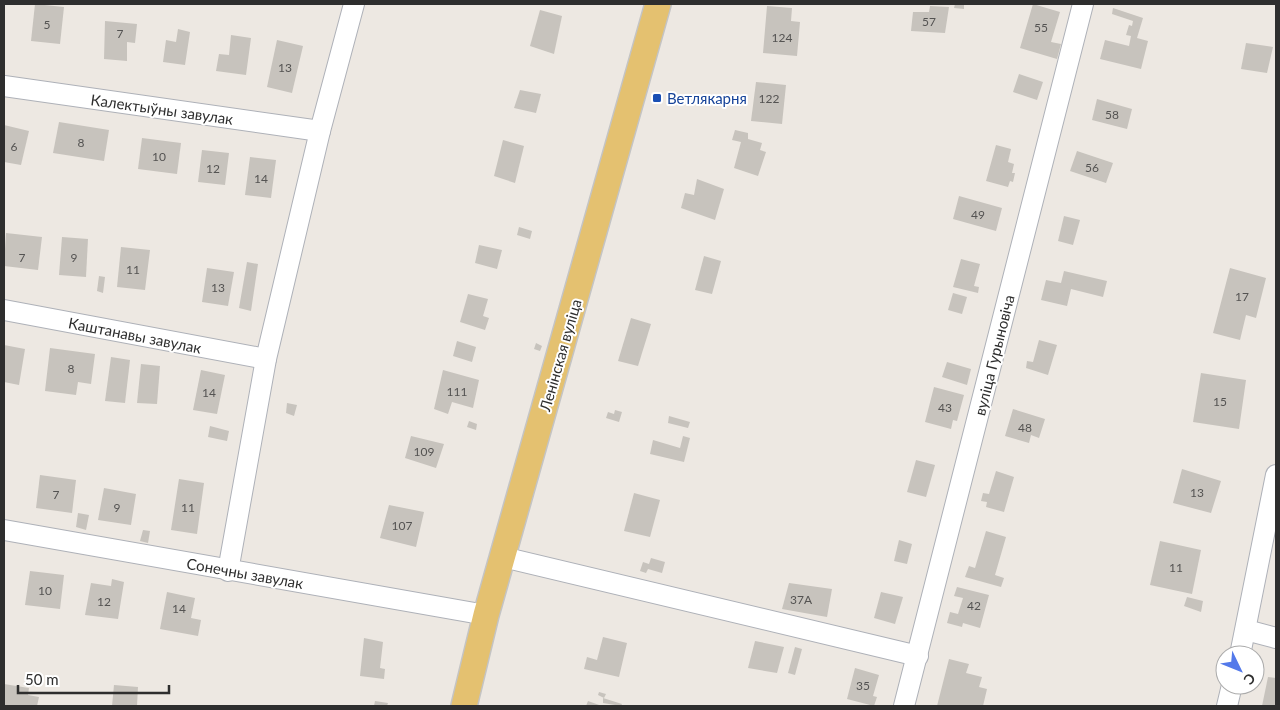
<svg xmlns="http://www.w3.org/2000/svg" width="1280" height="710" viewBox="0 0 1280 710" font-family="Lato,sans-serif">
	<rect width="100%" height="100%" fill="#ede8e2"/>
	<g fill="#c7c3bd">
		<path d="M35 4 64 7 60 44 31 41Z"/>
		<path d="M955 4H964V9L954 8Z"/>
		<path d="M1033 4 1060 12 1051 42 1061 44 1057 59 1020 48Z"/>
		<path d="M767 6 792 8 791 21 800 22 797 56 763 53Z"/>
		<path d="M930 6 949 7 945 33 911 31 913 12H929Z"/>
		<path d="M1113 8 1143 18 1137 38 1148 41 1141 69 1100 59 1105 40 1129 46 1131 36 1126 35 1129 25 1132 26 1133 21 1112 14Z"/>
		<path d="M540 10 562 16 554 54 530 46Z"/>
		<path d="M105 21 137 24 135 43 127 42V61L104 59Z"/>
		<path d="M178 29 190 32 185 65 163 62 166 40 176 42Z"/>
		<path d="M231 35 251 38 246 75 216 71 219 54 229 55Z"/>
		<path d="M277 40 303 46 292 93 267 87Z"/>
		<path d="M1246 43 1273 47 1267 73 1241 69Z"/>
		<path d="M1019 74 1043 82 1037 100 1013 92Z"/>
		<path d="M756 82 786 85 782 124 751 121Z"/>
		<path d="M520 90 541 94 536 113 514 108Z"/>
		<path d="M1097 99 1132 109 1127 129 1092 120Z"/>
		<path d="M59 122 109 130 104 161 53 153Z"/>
		<path d="M4 125 29 131 21 165 4 162Z"/>
		<path d="M735 130 748 133V139L762 143 760 150 766 152 758 176 734 168 741 142 732 140Z"/>
		<path d="M142 138 181 143 177 174 138 169Z"/>
		<path d="M503 140 524 146 515 183 494 176Z"/>
		<path d="M996 145 1011 149 1008 162 1014 164 1012 173H1015L1013 182 1010 181 1008 187 986 181Z"/>
		<path d="M202 150 229 153 225 185 198 182Z"/>
		<path d="M1077 151 1113 163 1106 183 1070 171Z"/>
		<path d="M250 157 276 160 271 198 245 195Z"/>
		<path d="M697 179 724 189 715 220 681 208 685 193 694 195Z"/>
		<path d="M959 196 1002 208 996 231 953 219Z"/>
		<path d="M1064 216 1080 220 1073 245 1058 241Z"/>
		<path d="M519 227 532 231 530 239 517 235Z"/>
		<path d="M6 233 42 237 38 270 4 266Z"/>
		<path d="M62 237 88 239 86 277 59 275Z"/>
		<path d="M479 245 502 250 497 269 475 263Z"/>
		<path d="M121 247 150 250 145 290 117 287Z"/>
		<path d="M704 256 721 261 712 294 695 290Z"/>
		<path d="M961 259 980 264 974 286 979 287 978 293 953 287Z"/>
		<path d="M247 262 258 264 251 311 239 308Z"/>
		<path d="M207 268 234 272 228 306 202 302Z"/>
		<path d="M1230 268 1266 278 1256 318 1246 315 1240 340 1213 333Z"/>
		<path d="M1064 271 1107 281 1103 297 1071 289 1067 306 1041 300 1046 280 1061 283Z"/>
		<path d="M99 276 105 277 103 293 97 291Z"/>
		<path d="M953 293 967 297 962 314 948 310Z"/>
		<path d="M468 294 488 299 483 316 489 318 485 330 460 322Z"/>
		<path d="M631 318 651 324 638 366 618 361Z"/>
		<path d="M1039 340 1057 345 1048 375 1026 368 1027 361 1033 362Z"/>
		<path d="M457 341 476 347 472 362 453 356Z"/>
		<path d="M536 343 542 346 540 351 534 349Z"/>
		<path d="M4 345 25 349 19 385 4 382Z"/>
		<path d="M50 348 95 354 91 384 78 382 76 395 45 391Z"/>
		<path d="M111 357 130 360 125 403 105 401Z"/>
		<path d="M947 362 971 369 967 385 942 377Z"/>
		<path d="M141 364 160 366 157 404 137 403Z"/>
		<path d="M201 370 225 375 217 414 193 410Z"/>
		<path d="M443 370 479 380 473 408 452 402 448 414 434 409Z"/>
		<path d="M1201 373 1246 380 1239 429 1193 422Z"/>
		<path d="M934 387 964 395 957 421 953 420 951 429 925 422Z"/>
		<path d="M287 403 297 405 294 416 286 413Z"/>
		<path d="M1013 409 1045 419 1039 438 1031 435 1029 443 1005 436Z"/>
		<path d="M615 410 622 412 619 422 606 418 608 412 614 414Z"/>
		<path d="M669 416 690 422 688 428 668 423Z"/>
		<path d="M469 421 477 424 476 430 467 427Z"/>
		<path d="M210 426 229 431 227 441 208 437Z"/>
		<path d="M411 436 444 444 436 468 405 458Z"/>
		<path d="M683 436 690 438 684 462 650 454 653 440 680 448Z"/>
		<path d="M916 460 935 465 926 497 907 492Z"/>
		<path d="M1182 469 1221 481 1211 513 1173 503Z"/>
		<path d="M996 471 1014 477 1004 512 986 507 987 502 981 501 983 493 989 494Z"/>
		<path d="M40 475 76 480 72 513 36 508Z"/>
		<path d="M179 479 204 483 197 534 171 530Z"/>
		<path d="M104 488 136 494 131 525 98 520Z"/>
		<path d="M634 493 660 500 650 537 624 531Z"/>
		<path d="M389 505 424 512 416 547 380 538Z"/>
		<path d="M78 513 89 515 86 530 76 527Z"/>
		<path d="M143 530 150 531 148 543 140 541Z"/>
		<path d="M986 531 1006 537 995 575 1004 578 1001 587 965 577 969 566 975 568Z"/>
		<path d="M899 540 912 544 907 564 894 561Z"/>
		<path d="M1160 541 1201 550 1192 594 1150 585Z"/>
		<path d="M651 558 665 562 662 573 648 569 646 573 640 571 643 562 649 564Z"/>
		<path d="M30 571 64 575 60 609 25 605Z"/>
		<path d="M112 579 124 582 118 619 85 615 91 583 111 586Z"/>
		<path d="M789 583 832 589 827 617 782 609Z"/>
		<path d="M957 587 989 595 980 628 963 623 962 627 947 623 950 612 958 614 963 598 954 596Z"/>
		<path d="M167 592 195 598 191 618 201 620 198 636 160 629Z"/>
		<path d="M881 592 903 597 895 624 874 618Z"/>
		<path d="M1187 597 1203 601 1201 612 1184 606Z"/>
		<path d="M603 637 627 643 619 677 584 669 587 657 597 660Z"/>
		<path d="M364 638 383 642 380 668 385 669 384 679 360 676Z"/>
		<path d="M755 641 784 647 777 673 748 668Z"/>
		<path d="M795 647 802 649 795 675 788 673Z"/>
		<path d="M949 659 969 664 966 673 982 677 979 687 987 689 983 706H937Z"/>
		<path d="M855 668 879 675 873 696 877 697 874 706 847 699Z"/>
		<path d="M1268 677 1276 678V706H1262Z"/>
		<path d="M4 684 29 688 28 695 39 697 37 706H4Z"/>
		<path d="M114 685 138 687 137 706H112Z"/>
		<path d="M599 692 606 694 604 698 598 695Z"/>
		<path d="M603 698 622 704 621 706 603 703Z"/>
		<path d="M375 701 388 703 387 706H374Z"/>
		<path d="M588 701 602 706H586Z"/>
	</g>
	<g fill="none" stroke-linecap="round" stroke-linejoin="round">
		<g stroke="#aeb1b8" stroke-width="22">
			<g id="minor">
				<path d="M4 86 320 131"/>
				<path d="M4 310 266 359"/>
				<path d="M4 530 486 615"/>
				<path d="M503 557 918 656"/>
				<path d="M228 571 266 359 320 131 354 4"/>
				<path d="M1246 630 1276 638"/>
				<path d="M1240 655 1276 475"/>
				<path d="M904 706 1083 4"/>
				<path d="M1227 706 1232 685"/>
			</g>
		</g>
		<g stroke="#c4c4c4" stroke-width="28">
			<path id="major" d="M464 706 486 615 658 4"/>
		</g>
		<use href="#minor" stroke="#fff" stroke-width="20"/>
		<use href="#major" stroke="#e4c170" stroke-width="25"/>
	</g>
	<rect fill="#1a4fb4" stroke="#fff" stroke-width="2" x="652" y="93" width="10" height="10" rx="2.5"/>
	<g text-anchor="middle" dominant-baseline="central" stroke-width="4" stroke-linejoin="round" paint-order="stroke">
		<g font-size="12" fill="#545352">
			<text x="929" y="21">57</text>
			<text x="47" y="24">5</text>
			<text x="1041" y="27">55</text>
			<text x="120" y="33">7</text>
			<text x="782" y="37">124</text>
			<text x="285" y="67">13</text>
			<text x="769" y="98">122</text>
			<text x="1112" y="114">58</text>
			<text x="81" y="142">8</text>
			<text x="14" y="146">6</text>
			<text x="159" y="156">10</text>
			<text x="1092" y="167">56</text>
			<text x="213" y="168">12</text>
			<text x="261" y="178">14</text>
			<text x="978" y="214">49</text>
			<text x="22" y="257">7</text>
			<text x="74" y="257">9</text>
			<text x="133" y="269">11</text>
			<text x="218" y="287">13</text>
			<text x="1242" y="296">17</text>
			<text x="71" y="368">8</text>
			<text x="457" y="391">111</text>
			<text x="209" y="392">14</text>
			<text x="1220" y="401">15</text>
			<text x="945" y="407">43</text>
			<text x="1025" y="427">48</text>
			<text x="424" y="451">109</text>
			<text x="1197" y="492">13</text>
			<text x="56" y="494">7</text>
			<text x="117" y="507">9</text>
			<text x="188" y="507">11</text>
			<text x="402" y="525">107</text>
			<text x="1176" y="567">11</text>
			<text x="45" y="590">10</text>
			<text x="801" y="599">37А</text>
			<text x="104" y="601">12</text>
			<text x="974" y="605">42</text>
			<text x="179" y="608">14</text>
			<text x="863" y="685">35</text>
		</g>
		<g font-size="15" fill="#164399" stroke="#fff" text-anchor="start">
			<text x="667" y="98">Ветлякарня</text>
		</g>
		<g font-size="15" fill="#2e2e2e" stroke="#fff">
			<text transform="translate(162 109) rotate(8)">Калектыўны завулак</text>
			<text transform="translate(135 335) rotate(11)">Каштанавы завулак</text>
			<text transform="translate(560 355) rotate(-74)">Ленінская вуліца</text>
			<text transform="translate(994 355) rotate(-76)">вуліца Гурыновіча</text>
			<text transform="translate(245 573) rotate(10)">Сонечны завулак</text>
		</g>
	</g>
	<rect width="1280" height="710" fill="none" stroke="#2e2e2e" stroke-width="10"/>
	<g transform="translate(1240 670) rotate(133)"><circle r="24" fill="#ffffff" stroke="#ababab"/>
	<path d="M0-4L9 19L0 12L-9 19Z" fill="#5379ea"/>
	<text y="-8" font-size="14" font-weight="bold" text-anchor="middle" fill="#2e2e2e">С</text>
	</g>
	<path d="M18 685v8h151v-8" fill="none" stroke="#2e2e2e" stroke-width="2.5"/>
	<text x="25" y="685" font-size="15" fill="#2e2e2e" stroke="#ffffff" stroke-width="4" paint-order="stroke">50 m</text>
</svg>
